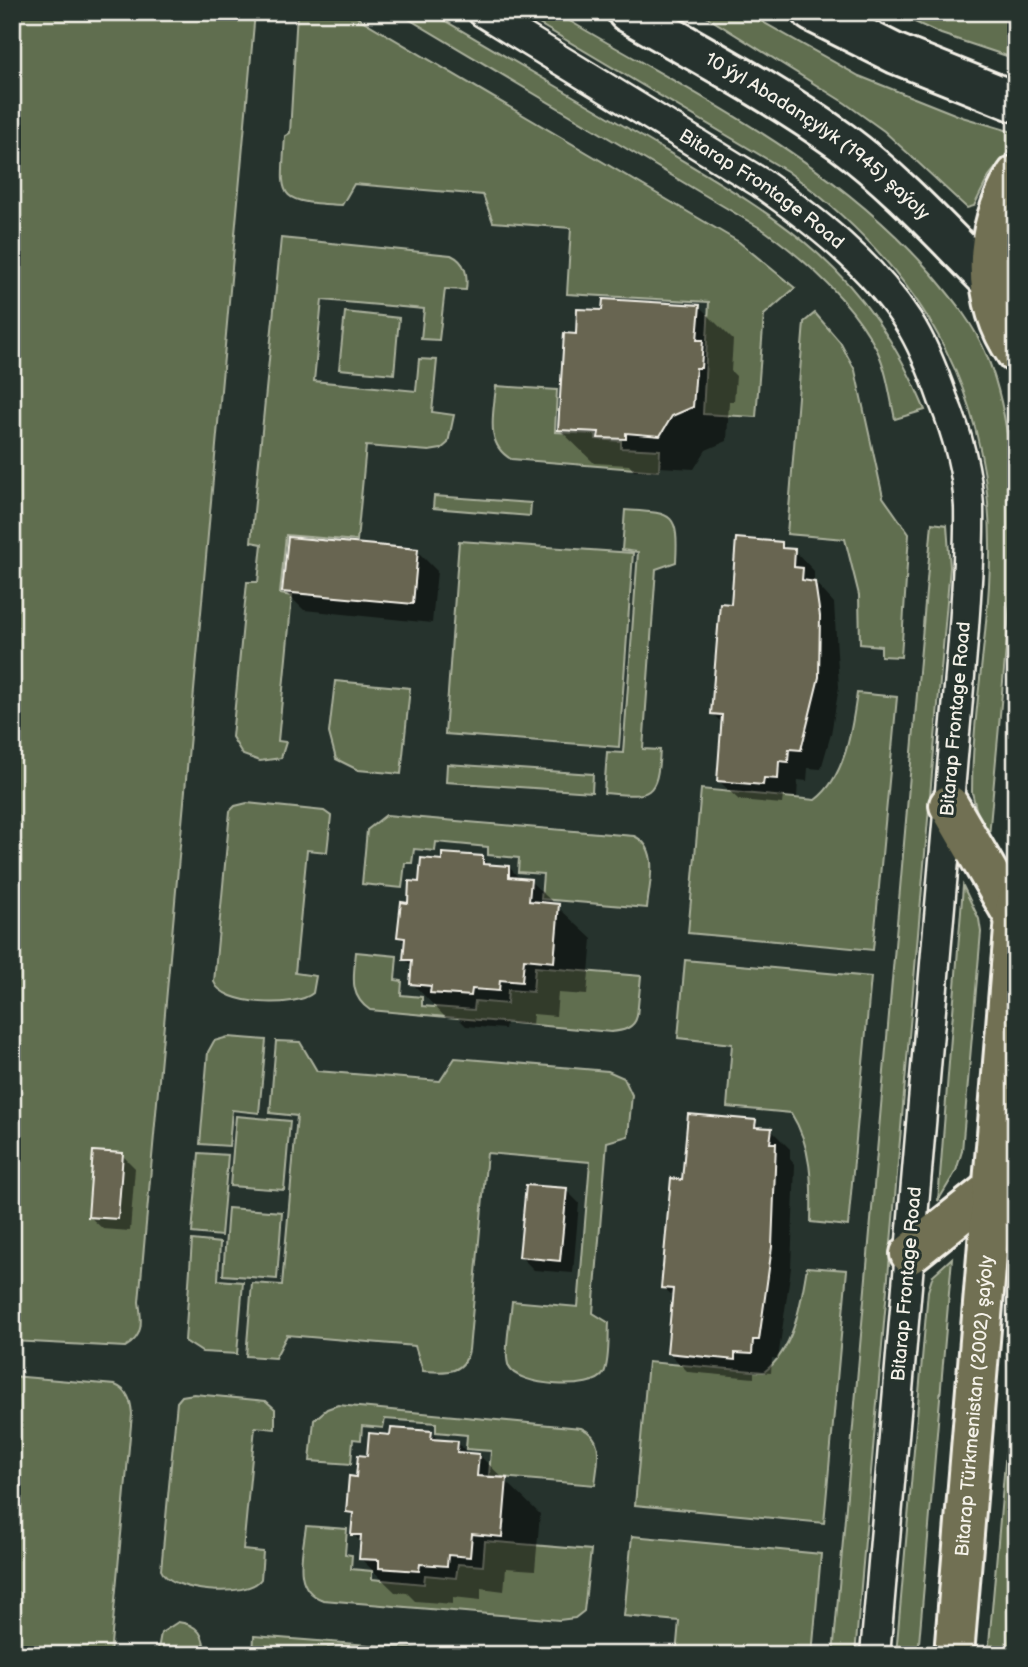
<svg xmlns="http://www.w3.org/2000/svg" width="1028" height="1667" viewBox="0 0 1028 1667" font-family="'Balsamiq Sans',sans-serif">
	<rect width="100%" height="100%" fill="#26332d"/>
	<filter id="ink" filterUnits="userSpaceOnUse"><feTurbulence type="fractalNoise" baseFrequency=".0143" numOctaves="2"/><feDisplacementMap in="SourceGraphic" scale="14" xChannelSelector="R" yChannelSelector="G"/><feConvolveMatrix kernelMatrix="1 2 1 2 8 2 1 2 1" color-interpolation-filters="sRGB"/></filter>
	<g filter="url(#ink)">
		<g fill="#606e50" stroke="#aab09c" stroke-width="2">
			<path d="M12 12H255L139 1302C142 1321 144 1337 125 1347L12 1341Z"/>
			<path d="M297 12H348L739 242 795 288 764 315 756 417 703 414 709 302 567 294 571 228 493 222 483 195 354 184 342 205C275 201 281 200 285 136L290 133Z"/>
			<path d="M397 12H430C501 54 571 95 641 136 774 215 863 260 925 410L895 419C890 397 887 371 877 350 853 302 808 262 765 231Z"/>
			<path d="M519 12H552L568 20C695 95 833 160 931 273 953 299 974 324 987 356 1012 419 1014 492 1014 559L989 837 977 813 972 792C972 723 985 653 989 585 1000 406 930 275 787 171Z"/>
			<path d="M699 12H745L859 76 962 117 1016 133V142L989 176 974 206 967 208 884 131 845 103Z"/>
			<path d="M893 12H1016V59L941 34Z"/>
			<path d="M281 238 451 255C466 262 468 275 466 290L445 289 439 340 421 339 424 309 322 300 314 381 416 391 419 359 437 360 432 412 454 415 448 443 441 449 429 451 366 446 357 541 286 535 280 594 292 596 278 741 286 742 281 758 260 761 243 755 232 737 247 582H258L262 544 251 542Z"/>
			<path d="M345 312 399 318 394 374 339 369Z"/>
			<path d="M815 313 840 342 855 370 883 497 909 534 901 657 881 656V646L860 644 859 595 845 539 787 534 804 322Z"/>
			<path d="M496 386 557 390 555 432 596 434V439L621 441V448L660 450 659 471 511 459C484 444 494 412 496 386Z"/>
			<path d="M434 496 531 503 530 516 433 508Z"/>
			<path d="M625 510C672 513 679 511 676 562L656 569 643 749 660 750C657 799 650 797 604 793L607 752 623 753 638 552 622 550Z"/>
			<path d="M932 523 947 525 950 567 855 1655H833Z"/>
			<path d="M459 541 633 553 619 747 445 734Z"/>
			<path d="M335 681 410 688 401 774 358 770 336 759 329 733Z"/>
			<path d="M857 693 897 697 873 950 688 933 701 789 815 800C846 777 852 728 857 693Z"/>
			<path d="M447 764 593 774 592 792 446 782Z"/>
			<path d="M247 803 324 811 331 816 327 852 307 850 295 973 316 976 313 993C296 1008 223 1006 214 982L230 811 235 806Z"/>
			<path d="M386 815 634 836C661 848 649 884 647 908L541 899 543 874 518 872 519 858 488 855V847L436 842 435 851 414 849 412 863H405L402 888 362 884 367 830Z"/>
			<path d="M963 886 979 919 981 932 962 1151 956 1171 938 1201Z"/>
			<path d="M356 952 397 956 395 980 402 981 401 995 422 997V1006L474 1010 475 1001 507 1004 508 990 533 992 535 967 641 976 637 1016C634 1029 622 1031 611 1032L370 1010C348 995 354 975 356 952Z"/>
			<path d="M685 960 871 977 848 1226 811 1222C812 1184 812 1146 791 1113L727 1107 732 1044 678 1038Z"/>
			<path d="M228 1037 266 1040 259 1113 232 1110 229 1146 200 1144 208 1052 214 1041Z"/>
			<path d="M276 1041 300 1042 317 1071 440 1081 455 1058 608 1071 624 1078 632 1095 628 1136 607 1142 593 1313 609 1323C608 1337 610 1360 604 1373 594 1392 517 1386 509 1367 503 1354 511 1316 512 1301L578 1307 590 1162 487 1153 469 1350C464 1376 443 1372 423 1371L415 1346 287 1335 275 1358 246 1356 252 1283 282 1285 297 1116 270 1113Z"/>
			<path d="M236 1116 290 1121 284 1190 230 1186Z"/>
			<path d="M199 1153 228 1155 221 1236 192 1233Z"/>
			<path d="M228 1208 282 1212 277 1279 223 1275Z"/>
			<path d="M192 1240 220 1243 218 1280 243 1282 237 1354 202 1352 185 1341Z"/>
			<path d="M952 1258 918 1655H896L928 1291 933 1275Z"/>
			<path d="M807 1267 847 1270 824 1523 635 1505 648 1362 764 1372C795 1349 801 1302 807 1267Z"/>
			<path d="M1016 1338V1603L1011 1655H988Z"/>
			<path d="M12 1376 115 1385C128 1390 131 1401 132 1414L110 1655H12V1541L19 1466 12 1465Z"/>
			<path d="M194 1394 266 1401 275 1409V1429L255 1427 243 1550 263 1552 261 1579C248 1599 169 1592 161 1570L177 1402 182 1396Z"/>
			<path d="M338 1405 581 1428C606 1438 597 1463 595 1485L489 1476 491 1451 466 1449 467 1435 436 1432V1423L385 1419 383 1428 362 1426 361 1440 353 1439 351 1464 310 1461 314 1420 327 1409Z"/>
			<path d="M306 1526 347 1529 345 1554 352 1555 351 1569 372 1571V1579L424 1584 425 1575 456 1578 458 1564 483 1566 485 1541 591 1550 584 1611 575 1618 559 1620 323 1600C291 1589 303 1552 306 1526Z"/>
			<path d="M632 1536 821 1554 812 1655H676L679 1621 624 1616Z"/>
			<path d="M178 1622C198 1624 206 1636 204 1655H157L161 1633Z"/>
			<path d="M254 1636 444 1651 443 1655H356V1650L328 1648 327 1655H253Z"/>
		</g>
		<g fill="#0007">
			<path d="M699 306 733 340 731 371 736 376 734 401H729L727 441 706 450 694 469 660 467V472L634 471 629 465 594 463 559 429 577 336 603 312Z"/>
			<path d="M781 543 789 551H795L814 571V581L834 603 839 687 831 734 821 769 808 768 807 781 798 780 797 797 783 796 782 804 739 800 719 781 723 724 713 714 733 606Z"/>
			<path d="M417 551 437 571 432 623 304 610 284 591Z"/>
			<path d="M482 858 490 866 509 867 521 880 530 881 592 939 587 995 558 993 556 1016 533 1014 532 1025 506 1023 505 1029 466 1026 458 1018H446L412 983 413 968 405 959 406 944 399 937 409 905 421 884 443 862Z"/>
			<path d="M755 1122 762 1129 771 1130 790 1149V1159L795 1165 791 1268 778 1359 772 1358 771 1373 754 1372V1378L688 1372 669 1353 674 1297 663 1287 684 1181Z"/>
			<path d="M122 1155 135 1168 130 1231 103 1229 89 1216Z"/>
			<path d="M566 1190 579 1203 573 1273 534 1270 521 1257Z"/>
			<path d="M431 1432 439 1441 457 1442 469 1455H479L540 1514 535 1570 506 1568 504 1591 481 1588V1600L453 1597V1604L415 1601 407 1593 395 1592 360 1558 362 1543 353 1534 354 1518 348 1511 357 1479 369 1458 391 1437Z"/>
		</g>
		<g fill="#676551" stroke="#f4f1e8" stroke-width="2">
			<path d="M603 299 700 305 697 340H703L701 368H696L693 407 672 416 660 436 626 433V439L598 438 599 432 558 430 564 333 576 334 577 309 602 310Z"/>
			<path d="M288 537 418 549 413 604 282 592Z"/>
			<path d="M736 538 782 542V548L795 549 794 567 803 568 802 580 815 582 820 616 819 677 801 750 789 749 788 762 779 761 778 779 764 778 763 785 717 781 722 715 711 714 720 603 731 604Z"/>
			<path d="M442 853 483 856V864L509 866V877L531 879 529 901 559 904 554 962 524 959 522 982 500 980 499 991 472 989 471 996 430 993 431 986 410 984 412 960H403L405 938 397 937 401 902 408 903 409 881 419 882 421 858 442 860Z"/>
			<path d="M688 1114 756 1120 755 1127 772 1128 770 1143H776L772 1247 759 1340H753L752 1354 735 1353V1360L667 1353 673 1289 661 1288 671 1178 682 1180Z"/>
			<path d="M93 1151 123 1153 118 1219 88 1217Z"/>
			<path d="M526 1185 567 1188 560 1261 519 1257Z"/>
			<path d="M391 1428 432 1431 431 1439 458 1441 457 1452 479 1454 477 1476 507 1478 502 1537 472 1534 470 1557 448 1555 447 1566 420 1564 419 1571 379 1568V1560L359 1559 361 1535H351L353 1513 346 1512 349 1476 356 1477 358 1455 367 1456 369 1433 390 1435Z"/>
		</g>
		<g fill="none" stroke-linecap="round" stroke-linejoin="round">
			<g stroke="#f4f1e8" stroke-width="33">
				<g id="minor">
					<path id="s1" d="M482 12 761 183C815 221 871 264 908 321 923 344 934 373 943 399 957 433 967 470 969 507 970 552 966 597 963 641L875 1655"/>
				</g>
			</g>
			<g stroke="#f4f1e8" stroke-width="44">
				<g id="secondary">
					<path id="s2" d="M627 12C700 54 774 93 842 142 896 182 942 233 989 280"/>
					<path d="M812 12 896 54 1016 102"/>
				</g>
			</g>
			<g stroke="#f4f1e8" stroke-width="44">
				<g id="primary">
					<path d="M1016 175C983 230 979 299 1016 353"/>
					<path d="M949 805 1014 917"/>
					<path d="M910 1254 994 1187"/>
					<path id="s3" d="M954 1655 1016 905"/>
				</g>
			</g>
			<use href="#minor" stroke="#26332d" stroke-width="28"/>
			<use href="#secondary" stroke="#26332d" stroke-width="38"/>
			<use href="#primary" stroke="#716f52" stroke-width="38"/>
		</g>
	</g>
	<g text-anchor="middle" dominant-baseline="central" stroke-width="6" stroke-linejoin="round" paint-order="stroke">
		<g font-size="19" fill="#f4f1e8" stroke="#26332d">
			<text stroke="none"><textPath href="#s2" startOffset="228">10 ýyl Abadançylyk (1945) şaýoly</textPath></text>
			<text stroke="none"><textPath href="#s1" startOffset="331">Bitarap Frontage Road</textPath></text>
			<text transform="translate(956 719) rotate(-85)">Bitarap Frontage Road</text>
			<text transform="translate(907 1284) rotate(-85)">Bitarap Frontage Road</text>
			<text stroke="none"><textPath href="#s3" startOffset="250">Bitarap Türkmenistan (2002) şaýoly</textPath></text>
		</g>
	</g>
	<rect width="1028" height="1667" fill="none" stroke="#26332d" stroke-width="42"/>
	<rect x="21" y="21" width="986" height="1625" fill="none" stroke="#f4f1e8" stroke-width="2.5" filter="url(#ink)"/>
</svg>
